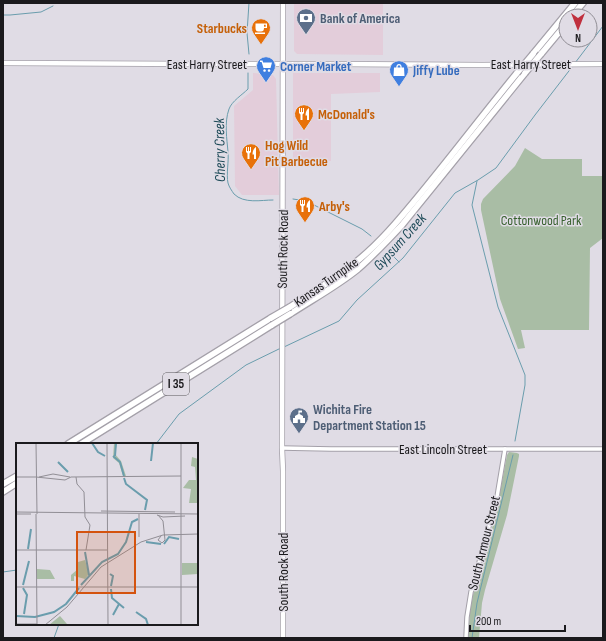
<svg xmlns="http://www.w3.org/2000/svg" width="606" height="641" viewBox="0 0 606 641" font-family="'Sofia Sans Condensed',sans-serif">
	<rect width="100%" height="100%" fill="#e0dce5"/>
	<g fill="#e3cdda">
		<path d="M294 3H383V55L297 54 294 51Z"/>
		<path d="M253 73 273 75 276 79 279 195H242L235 186 234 106 253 90Z"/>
		<path d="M293 73H380V92L331 94V161L293 162Z"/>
	</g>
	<g fill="#a9bda5">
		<path d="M525 148 542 159H582V176H603V238L590 248 589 330H521L525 348 518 349 500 299 481 210V204L483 199 515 166Z"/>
		<path d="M509 452 517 453 519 454V456L507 515 485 590 482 603 479 638H468L470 612 473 595 496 514 507 455Z"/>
	</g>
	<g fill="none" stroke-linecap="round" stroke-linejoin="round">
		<g stroke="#6a9dad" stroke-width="1">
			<path d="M3 15H10L41 12 53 6"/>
			<path d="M249 54 247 33 249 3"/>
			<path d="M575 63 603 26"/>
			<path d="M248 73V89C242 95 232 101 229 109 224 123 227 139 228 152 229 162 226 174 228 183 229 187 232 191 234 194 244 204 261 200 273 200"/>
			<path d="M477 181 472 205 498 307 525 375V385L515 441"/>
			<path d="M293 199 306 201 362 229 371 236"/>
			<path d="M391 254 399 262"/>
			<path d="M284 347 339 321 357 300 403 258 455 193 478 180 496 168 535 115 572 67"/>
			<path d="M156 444 179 414 246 365 281 348"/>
			<path d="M3 572 17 570"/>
			<path d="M54 638 59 624"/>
			<path d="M472 638 477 603 513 455"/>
		</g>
		<g stroke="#a4a0a9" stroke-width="5.5">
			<g id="minor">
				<path d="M282 448 331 449H603"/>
				<path d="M466 638 467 617 471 592 497 497 505 449"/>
			</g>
		</g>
		<g stroke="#a4a0a9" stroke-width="6">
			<g id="major">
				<path d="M3 63 197 64H334L482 65 603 64"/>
				<path d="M283 638V471L282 448 283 3"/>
			</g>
		</g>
		<g stroke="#a4a0a9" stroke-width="8">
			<g id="highway">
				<path d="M572 16 583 3"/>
				<path d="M533 54 575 3"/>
				<path d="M541 54 566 24"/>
				<path d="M290 307C310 294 332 281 351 266 380 244 403 215 426 187 457 149 486 111 517 73"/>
				<path d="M290 314C313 299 337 286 358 269 374 255 388 240 402 225L525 73"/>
				<path d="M68 444 271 318"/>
				<path d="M81 444 272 325"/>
				<path d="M3 484 17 476"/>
				<path d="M3 492 17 483"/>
			</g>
		</g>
		<use href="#minor" stroke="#fff" stroke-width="3.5"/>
		<use href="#major" stroke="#fff" stroke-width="4.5"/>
		<use href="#highway" stroke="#fff" stroke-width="5.5"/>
		<g stroke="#a4a0a9" stroke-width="8" stroke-linecap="butt">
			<g id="highway-bridge">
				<path d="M517 73 533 54"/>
				<path d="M525 73 541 54"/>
				<path d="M271 318 290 307"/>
				<path d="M272 325 290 314"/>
			</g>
		</g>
		<use href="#highway-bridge" stroke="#fff" stroke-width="5.5"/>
	</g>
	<defs>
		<g id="bank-pin" transform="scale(1)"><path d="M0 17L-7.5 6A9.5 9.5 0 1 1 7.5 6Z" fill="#5c6f8a" stroke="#e0dce5"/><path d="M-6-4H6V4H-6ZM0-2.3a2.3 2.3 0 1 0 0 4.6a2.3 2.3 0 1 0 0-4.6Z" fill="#fff"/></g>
		<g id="cafe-pin" transform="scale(1)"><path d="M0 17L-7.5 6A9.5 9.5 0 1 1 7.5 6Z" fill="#e8710a" stroke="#e0dce5"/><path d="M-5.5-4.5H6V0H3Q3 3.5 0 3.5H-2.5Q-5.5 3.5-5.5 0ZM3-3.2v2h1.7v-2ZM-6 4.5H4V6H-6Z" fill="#fff"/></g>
		<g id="supermarket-pin" transform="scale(1)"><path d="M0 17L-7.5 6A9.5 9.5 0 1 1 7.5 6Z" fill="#3f7fe0" stroke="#e0dce5"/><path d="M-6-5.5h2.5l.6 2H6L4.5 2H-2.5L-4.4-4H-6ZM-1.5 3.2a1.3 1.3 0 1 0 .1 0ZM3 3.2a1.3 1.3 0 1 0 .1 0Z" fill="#fff"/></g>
		<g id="shop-pin" transform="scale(1)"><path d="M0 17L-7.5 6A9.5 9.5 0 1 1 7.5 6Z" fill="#3f7fe0" stroke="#e0dce5"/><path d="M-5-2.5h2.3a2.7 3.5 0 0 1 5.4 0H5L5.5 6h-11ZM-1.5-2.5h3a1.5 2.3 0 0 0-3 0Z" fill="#fff"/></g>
		<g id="restaurant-pin" transform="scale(1)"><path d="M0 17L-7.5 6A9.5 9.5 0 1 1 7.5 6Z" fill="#e8710a" stroke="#e0dce5"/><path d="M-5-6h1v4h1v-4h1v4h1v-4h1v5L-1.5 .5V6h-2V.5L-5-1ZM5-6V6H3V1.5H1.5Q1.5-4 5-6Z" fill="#fff"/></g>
		<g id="civic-pin" transform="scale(1)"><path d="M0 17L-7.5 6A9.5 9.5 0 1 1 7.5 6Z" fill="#5c6f8a" stroke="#e0dce5"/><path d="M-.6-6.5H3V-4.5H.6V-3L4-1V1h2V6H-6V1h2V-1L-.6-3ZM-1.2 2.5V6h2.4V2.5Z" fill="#fff"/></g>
	</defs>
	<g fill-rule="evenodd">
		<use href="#bank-pin" x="306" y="18"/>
		<use href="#cafe-pin" x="261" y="28"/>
		<use href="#supermarket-pin" x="266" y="66"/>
		<use href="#shop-pin" x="399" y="70"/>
		<use href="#restaurant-pin" x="304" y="114"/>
		<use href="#restaurant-pin" x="251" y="153"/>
		<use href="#restaurant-pin" x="305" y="206"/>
		<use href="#civic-pin" x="299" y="417"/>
	</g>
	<g text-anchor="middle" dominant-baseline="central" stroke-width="3" stroke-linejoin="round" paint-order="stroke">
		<rect fill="#e0dce5" stroke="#565459" stroke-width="1" x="163" y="373" width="26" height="22" rx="3"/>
		<g font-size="13" font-weight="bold" fill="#1b1a1d">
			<text x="176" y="384">I 35</text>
		</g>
		<g font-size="14" font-weight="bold" fill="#4e5e75" stroke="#e0dce5" text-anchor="start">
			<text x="320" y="18">Bank of America</text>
			<text x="313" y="409">Wichita Fire<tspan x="313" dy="16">Department Station 15</tspan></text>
		</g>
		<g font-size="14" font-weight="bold" fill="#c56008" stroke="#e0dce5" text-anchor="start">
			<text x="247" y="28" text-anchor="end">Starbucks</text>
			<text x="318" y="114">McDonald's</text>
			<text x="265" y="145">Hog Wild<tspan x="265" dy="16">Pit Barbecue</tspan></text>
			<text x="319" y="206">Arby's</text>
		</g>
		<g font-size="14" fill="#1b1a1d" stroke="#e0dce5">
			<text x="207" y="64">East Harry Street</text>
			<text x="531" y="64">East Harry Street</text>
			<text transform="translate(283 249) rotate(-89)">South Rock Road</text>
			<text transform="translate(326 282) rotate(-35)">Kansas Turnpike</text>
			<text x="443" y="449">East Lincoln Street</text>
			<text transform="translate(484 543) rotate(-76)">South Armour Street</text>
			<text transform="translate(283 572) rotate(-90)">South Rock Road</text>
		</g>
		<g font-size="14" font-weight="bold" fill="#366cbe" stroke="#e0dce5" text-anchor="start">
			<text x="280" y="66">Corner Market</text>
			<text x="413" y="70">Jiffy Lube</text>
		</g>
		<g font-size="14" fill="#37602e" stroke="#e0dce5">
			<text x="541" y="220">Cottonwood Park</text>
		</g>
		<g font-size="15" font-style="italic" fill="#1b4856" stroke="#e0dce5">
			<text transform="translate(220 150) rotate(-91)">Cherry Creek</text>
			<text transform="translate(400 242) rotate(-48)">Gypsum Creek</text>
		</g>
	</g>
	<g transform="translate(16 443)">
		<rect width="182" height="182" fill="#e0dce5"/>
		<path d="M98 0H101L99 11 105 18 110 33H107L103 20 97 15ZM176 14 182 16V70L181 60H173L175 46 167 45 173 37H180L179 24 175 23ZM69 117 73 131 69 136 58 133V138H55V132L62 126V119ZM166 120H182V131L166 132ZM21 126 34 127 39 136H21ZM44 173 51 181 88 182H33Z" fill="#a9bda5"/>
		<path fill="none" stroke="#6a9dad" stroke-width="2" d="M76 0 82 9 89 13M97 13 104 19 108 33M99 13 100 0M135 18 137 0M42 19 52 29M108 35 110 41 131 57 129 67M130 99 145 101M148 101 153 94 163 96M12 106 15 86M69 109 73 132M94 131 97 133 95 143M7 142 13 118M65 142 86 119 102 111 110 99 116 79 122 76M7 145 11 152 8 171M95 146 96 155 108 165M120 169 130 176 132 182M97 172 103 161M0 173 19 174 38 169 50 161 63 145"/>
		<path fill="none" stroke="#918e95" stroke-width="1" d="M20 0 21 71M91 0 92 182M165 0V182M0 34H20M20 34 49 37 55 34 165 33M23 34 37 31 54 34M60 34 61 41 68 49 69 74 74 82 70 107M85 68 159 69M0 69 182 71M0 71H15M20 71 21 182M123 71V94M141 72 147 74 169 73M142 72 147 78 149 97 146 100 142 97 145 93M0 107H91M0 144H182M0 181H21M29 182 51 164 85 124 125 99 147 92 182 91"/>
		<path fill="#d4530e" fill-opacity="0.15" stroke="#d4530e" stroke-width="2" d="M61 89H119V150H61Z"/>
		<rect width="182" height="182" fill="none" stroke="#1b1a1d" stroke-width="2"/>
	</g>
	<rect width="606" height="641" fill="none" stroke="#1b1a1d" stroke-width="8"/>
	<g transform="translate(578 28) rotate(180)"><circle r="19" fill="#e0dce5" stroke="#918e95"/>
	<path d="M0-3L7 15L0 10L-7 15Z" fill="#c0303e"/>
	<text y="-6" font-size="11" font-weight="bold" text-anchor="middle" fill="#1b1a1d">N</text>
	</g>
	<path d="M470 625v6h95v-6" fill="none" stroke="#1b1a1d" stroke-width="2"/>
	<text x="476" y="625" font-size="12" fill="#1b1a1d" stroke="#e0dce5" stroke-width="3" paint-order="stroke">200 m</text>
</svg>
